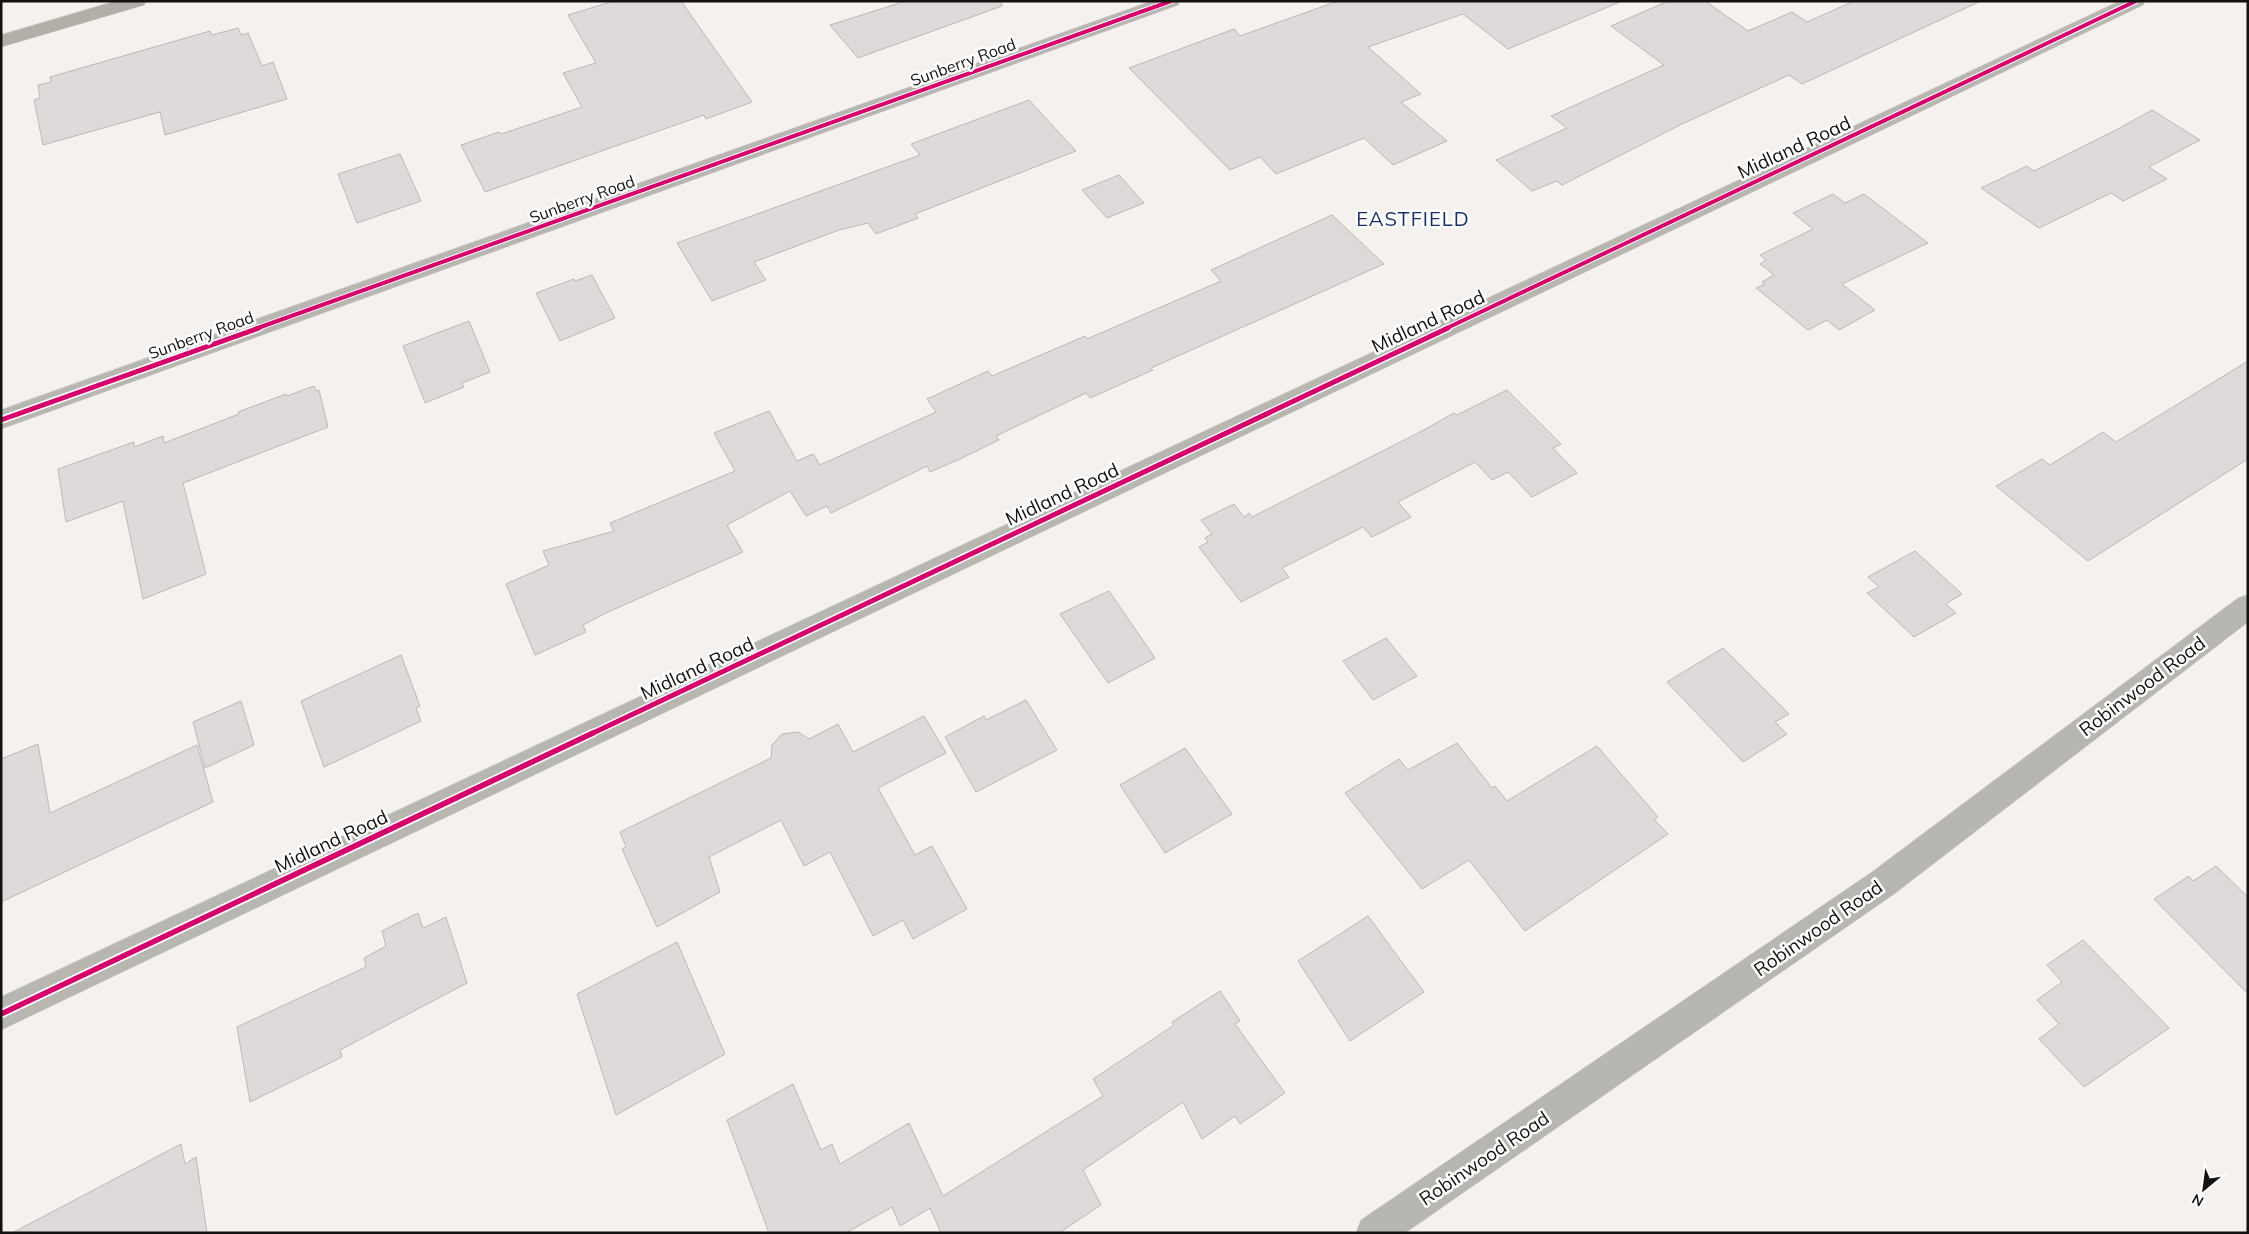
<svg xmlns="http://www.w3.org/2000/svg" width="2249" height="1234" viewBox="0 0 2249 1234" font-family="Mulish,sans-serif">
	<rect width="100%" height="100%" fill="#f4f1ef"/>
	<g fill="#dddad9" stroke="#bbb8b7">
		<path d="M614 1H681L752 102 706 119 704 115 485 192 461 145 499 132 501 134 582 107 563 73 596 63 568 15Z"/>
		<path d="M906 1H1001L1002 6 858 58 830 25Z"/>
		<path d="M1338 1H1620V2L1508 49 1463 14 1368 47 1421 94 1401 102 1447 141 1393 165 1364 138 1276 174 1260 157 1230 170 1129 68 1234 29 1240 36Z"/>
		<path d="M1668 1H1705L1748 31 1792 12 1807 22 1854 1H1981L1802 84 1789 75 1682 124 1562 185 1557 181 1532 191 1496 160 1567 128 1551 116 1664 65 1611 26Z"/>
		<path d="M238 28 241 35 248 33 262 66 273 62 287 99 165 135 160 112 43 145 34 100 40 98 38 85 51 82 50 77 210 31 212 35Z"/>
		<path d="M1029 100 1076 151 915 214 918 218 876 234 868 223 839 230 754 262 766 280 712 301 677 243 920 155 911 144Z"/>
		<path d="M2152 110 2200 140 2149 167 2167 179 2123 201 2111 193 2039 228 1981 188 2027 166 2034 171 2116 130Z"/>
		<path d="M400 154 421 201 357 223 338 174Z"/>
		<path d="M1119 175 1144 203 1107 218 1082 190Z"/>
		<path d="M1833 194 1845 203 1864 194 1928 243 1842 284 1875 310 1839 330 1827 320 1808 330 1756 288 1765 284 1762 282 1774 275 1760 264 1766 260 1760 255 1813 229 1793 213Z"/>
		<path d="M1332 215 1384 264 1151 368 1153 370 1090 398 1086 393 996 436 999 440 960 459 930 472 927 466 831 513 827 506 806 516 790 491 727 525 743 552 606 613 583 625 586 632 535 655 506 584 549 565 543 551 614 531 610 523 735 471 714 433 769 411 797 461 813 454 820 465 936 412 927 399 988 371 992 376 1085 336 1087 339 1221 281 1211 270Z"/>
		<path d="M592 275 615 318 560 341 536 293 574 279 575 281Z"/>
		<path d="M469 321 490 372 462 383 464 387 425 403 403 346Z"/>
		<path d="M2248 361V459L2088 561 1996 486 2042 459 2050 465 2103 432 2116 442Z"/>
		<path d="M314 386 316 391 319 390 328 427 183 483 206 574 143 599 123 501 66 522 58 469 134 442V447L163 436 164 443 239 414 238 412 286 394 287 396Z"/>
		<path d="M1507 390 1561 444 1553 448 1577 473 1532 497 1508 472 1492 480 1475 462 1398 502 1411 517 1372 537 1363 527 1282 568 1289 577 1241 602 1199 547 1208 542 1205 538 1212 534 1201 520 1234 504 1244 517 1249 513 1252 517 1420 432 1454 413 1457 415Z"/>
		<path d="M1915 551 1962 594 1946 604 1956 613 1914 637 1867 593 1879 587 1868 577Z"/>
		<path d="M1109 591 1155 658 1108 683 1060 614Z"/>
		<path d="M1386 638 1417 676 1373 700 1343 661Z"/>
		<path d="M1723 648 1789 714 1775 722 1787 734 1743 762 1667 682Z"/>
		<path d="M401 655 420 706 416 708 421 721 324 767 301 701Z"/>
		<path d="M1026 700 1057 750 976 792 945 737 984 716 986 720Z"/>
		<path d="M241 701 254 745 205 768 193 722Z"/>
		<path d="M924 716 946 753 878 788 915 855 932 846 967 909 913 939 903 920 873 936 830 852 804 866 781 820 709 857 720 892 657 927 622 849 626 847 620 832 771 758 772 745 782 734 798 732 809 739 838 724 853 752Z"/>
		<path d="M1457 743 1492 788 1495 786 1507 801 1597 746 1658 817 1654 819 1668 834 1525 931 1469 860 1422 889 1345 793 1399 759 1408 770Z"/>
		<path d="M38 744 50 813 197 745 213 802 1 902V759Z"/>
		<path d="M1185 748 1232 814 1165 853 1120 785Z"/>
		<path d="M2216 866 2248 897V994L2154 899 2189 876 2193 881Z"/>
		<path d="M418 913 423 928 446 917 467 983 340 1050 342 1057 250 1102 237 1027 366 967 364 958 386 946 382 931Z"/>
		<path d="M1368 916 1424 992 1350 1041 1298 961Z"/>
		<path d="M2083 940 2169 1028 2084 1087 2039 1039 2059 1024 2037 1000 2062 982 2047 965Z"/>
		<path d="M677 942 725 1054 616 1115 577 994Z"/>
		<path d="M1220 991 1240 1021 1235 1024 1285 1093 1240 1124 1235 1116 1202 1139 1183 1102 1083 1170 1101 1205 1059 1233H941L930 1208 900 1226 892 1207 846 1233H769L727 1120 793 1084 821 1150 832 1144 840 1164 909 1123 943 1196 1103 1096 1093 1079 1174 1025 1172 1022Z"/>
		<path d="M181 1144 185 1164 196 1157 207 1233H12Z"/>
	</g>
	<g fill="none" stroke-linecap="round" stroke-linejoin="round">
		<g stroke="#cfcdcc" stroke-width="1">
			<g id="street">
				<path d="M1152 1H1180L1178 5 1 429V410Z"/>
				<path d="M2120 1H2145L2143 5 1 1030V997Z"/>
				<path d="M2248 595V622L1894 894 1405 1233H1356L1361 1220 1872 872 2238 598Z"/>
			</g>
		</g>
		<g stroke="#cfcdcc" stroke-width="1">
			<path id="primary" d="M116 1H146L144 5 1 47V35Z"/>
		</g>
		<use href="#street" fill="#b8b6b0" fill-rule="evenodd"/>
		<use href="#primary" fill="#b2aea8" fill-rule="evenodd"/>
		<g stroke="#fff" stroke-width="6">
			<g id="cycleway-far2">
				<path d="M255 329 1171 1"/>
				<path d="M1445 329 2136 1"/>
			</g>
		</g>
		<g stroke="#fff" stroke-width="8">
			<g id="cycleway-far1">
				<path d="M1 420 259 328"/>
				<path d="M591 734 1448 328"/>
			</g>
		</g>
		<g stroke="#fff" stroke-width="9">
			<path id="cycleway" d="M1 1014 593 733"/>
		</g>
		<use href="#cycleway-far2" stroke="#d6006c" stroke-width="4"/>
		<use href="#cycleway-far1" stroke="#d6006c" stroke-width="5"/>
		<use href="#cycleway" stroke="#d6006c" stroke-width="5.5"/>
	</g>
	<g text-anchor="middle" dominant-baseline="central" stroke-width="5" stroke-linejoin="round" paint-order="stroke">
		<g font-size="16" fill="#141210" stroke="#fff">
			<text transform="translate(963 62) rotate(-20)">Sunberry Road</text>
			<text transform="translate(582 199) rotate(-20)">Sunberry Road</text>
			<text transform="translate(201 335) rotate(-20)">Sunberry Road</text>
		</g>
		<g font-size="19" fill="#141210" stroke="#fff">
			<text transform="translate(1794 147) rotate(-25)">Midland Road</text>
			<text transform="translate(1428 321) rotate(-25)">Midland Road</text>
			<text transform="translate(1062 494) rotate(-25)">Midland Road</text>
			<text transform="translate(697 668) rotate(-25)">Midland Road</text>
			<text transform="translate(2142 686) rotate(-37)">Robinwood Road</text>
			<text transform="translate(331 841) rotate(-25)">Midland Road</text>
			<text transform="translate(1818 928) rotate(-35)">Robinwood Road</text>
			<text transform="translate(1484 1158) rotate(-34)">Robinwood Road</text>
		</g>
		<g font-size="20" letter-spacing="1" fill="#163166" stroke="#fff">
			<text x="1413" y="218">EASTFIELD</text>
		</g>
	</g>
	<rect width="2249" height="1234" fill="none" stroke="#141210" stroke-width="5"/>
	<g transform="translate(2204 1189) rotate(209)" stroke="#ffffff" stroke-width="4" paint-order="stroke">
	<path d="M0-4L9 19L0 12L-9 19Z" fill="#141210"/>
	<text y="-8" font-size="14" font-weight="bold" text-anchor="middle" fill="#141210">N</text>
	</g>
</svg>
